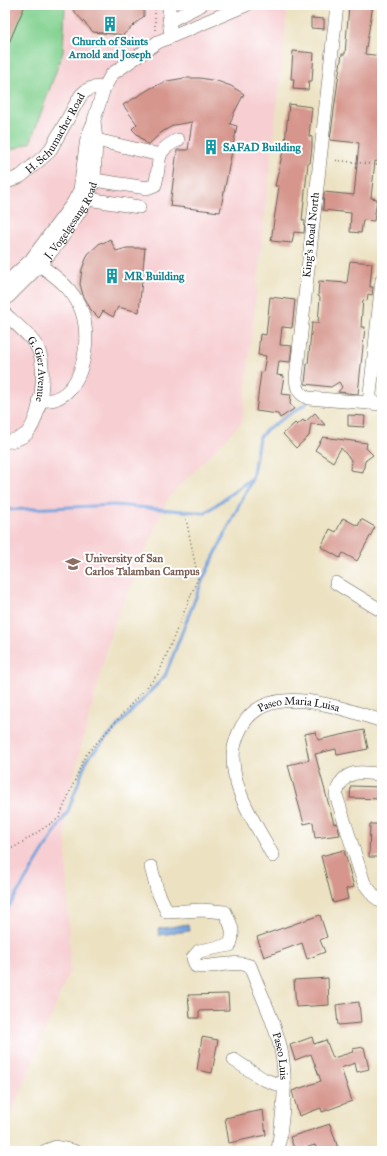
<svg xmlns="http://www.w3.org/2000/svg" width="387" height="1156" viewBox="0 0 387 1156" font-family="'IM FELL Great Primer',serif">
	<rect width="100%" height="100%" fill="#fff"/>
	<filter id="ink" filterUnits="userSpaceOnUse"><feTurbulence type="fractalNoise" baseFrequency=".025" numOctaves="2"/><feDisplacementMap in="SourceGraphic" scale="8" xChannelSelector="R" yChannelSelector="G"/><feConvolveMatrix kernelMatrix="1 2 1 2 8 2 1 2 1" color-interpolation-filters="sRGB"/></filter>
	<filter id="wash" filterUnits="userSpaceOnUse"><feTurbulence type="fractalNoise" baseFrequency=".012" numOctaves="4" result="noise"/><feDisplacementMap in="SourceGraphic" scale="16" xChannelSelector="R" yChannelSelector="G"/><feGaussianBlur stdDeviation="0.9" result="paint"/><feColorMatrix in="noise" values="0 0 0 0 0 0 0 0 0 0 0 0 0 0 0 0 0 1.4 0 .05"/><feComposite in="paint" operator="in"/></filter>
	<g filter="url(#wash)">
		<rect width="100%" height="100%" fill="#ece2c2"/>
		<path fill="#f7cfd3" d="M5 5H288L242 422 168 498 112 629 65 809 70 970 5 1130Z"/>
		<path fill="#83d291" stroke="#507756" d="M5 5H65L63 52 30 143 5 152Z"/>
		<path fill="#73a1db" stroke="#485e7c" d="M188 924 189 931 159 935 158 929Z"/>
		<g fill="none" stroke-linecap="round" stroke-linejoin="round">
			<g stroke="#73a1db" stroke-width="3">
				<path d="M5 510 115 505 205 513 251 479"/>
				<path d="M5 913 68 811 87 759 165 676 203 579 252 479 259 438 267 429 307 403"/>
			</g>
		</g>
		<g id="blocks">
			<g fill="#d6968d">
				<path d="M8 5H25L5 52V12Z"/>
				<path d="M74 5H144V16L123 35 93 32 73 10Z"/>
				<path d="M349 5H373L365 54 382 56V162L375 161 371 198 377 199 374 221 363 220 361 233 350 232 351 213 323 210 324 192 354 195 359 143 330 140 339 73 342 54H345Z"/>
				<path d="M311 18 324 19V29L311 28Z"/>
				<path d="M293 51 314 53 312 81H309L308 90 293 89 294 79H291Z"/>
				<path d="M185 78H200L217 81 231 86 244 94 234 113 230 124 237 126 220 212 170 206 177 150H188L192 122 174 125 162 132 149 144H147L132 129 137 124 123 105 151 88 167 81Z"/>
				<path d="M289 104 312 107 309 136 312 137V147L310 163H308L302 220 305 221 304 233 294 232 292 243 271 241 279 186H275L285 142Z"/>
				<path d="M110 239 116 251 127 248H145L139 312 118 307 113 317 103 311 99 318 91 310 83 295 80 284 82 269 88 254 101 242 103 243Z"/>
				<path d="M350 261 372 263 370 287H373L372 295 368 294 367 301 363 300 362 312 361 327H365L358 394 338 392 342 387 339 382 331 387 305 384V383L307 364H308L312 323H318L320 297 318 296 319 281 347 283Z"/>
				<path d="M270 297 295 300 292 328 282 327 280 345 292 346 290 362 279 361 277 375 284 376 281 394 291 395 290 404 294 409 280 418 278 414 256 411 261 372 263 373 266 356 258 355 260 334 266 335Z"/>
				<path d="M315 413 325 425 311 424 309 436 296 448 283 434 295 423 297 425 303 420 305 422Z"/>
				<path d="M348 415 365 416 364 427 348 426Z"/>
				<path d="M323 437 367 443 366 448 373 455 365 461 363 472 350 470 351 460 341 448 333 462 315 450Z"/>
				<path d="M343 518 358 526 361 519 375 527 357 561 343 553 340 558 321 547 330 529 336 532Z"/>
				<path d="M364 730 368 749 337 755 336 749 315 754 334 824 337 823 340 835 315 838 313 822 304 824 288 765 309 760 304 734 316 732 318 740Z"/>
				<path d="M351 786 382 787V799L350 798Z"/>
				<path d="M370 824H382V857H369Z"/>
				<path d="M344 850 354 887 346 889 348 899 333 903 321 856Z"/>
				<path d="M320 915 327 937 320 940 325 952 307 959 302 943 264 957 257 937Z"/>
				<path d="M328 978 329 1005 296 1007 294 980Z"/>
				<path d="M228 994 229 1010 199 1011V1018H190L188 995Z"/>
				<path d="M359 1002 361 1023 338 1025 336 1005Z"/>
				<path d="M202 1037 218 1040 212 1073 197 1070Z"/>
				<path d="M312 1037 314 1044 326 1040 333 1058 353 1052 352 1049 364 1047 369 1069 357 1072 355 1063 341 1068 352 1101 322 1112 321 1108 299 1116 292 1091 321 1081 311 1054 295 1060 290 1045Z"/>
				<path d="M263 1110 266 1135 229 1143 225 1118Z"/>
				<path d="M330 1124 339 1151H317L315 1145 295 1151 290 1137Z"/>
			</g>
		</g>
	</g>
	<g filter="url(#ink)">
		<use href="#blocks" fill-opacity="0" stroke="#656156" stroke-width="1"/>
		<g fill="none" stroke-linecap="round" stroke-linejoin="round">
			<g stroke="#656156" stroke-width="14">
				<g id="minor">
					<path d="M169 5 170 29"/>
					<path d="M337 5 296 378C297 389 298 393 308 398L382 404"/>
					<path d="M169 21 201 5"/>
					<path d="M88 138 160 155"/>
					<path d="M94 180 147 188 155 185C162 161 152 152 178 140"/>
					<path id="s1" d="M5 183 21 176 49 152 81 95C89 87 94 87 104 88"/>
					<path d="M88 199 139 207"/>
					<path d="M5 284 31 260 73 203 80 190 87 138 92 126"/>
					<path id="s2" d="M5 300 40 265 59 242 88 199 94 180 96 141 94 120 104 88 112 74 158 42 246 5"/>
					<path id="s3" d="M5 314C16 324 30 335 37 347 48 364 41 423 25 435 19 439 12 441 5 442"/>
					<path d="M39 400C44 400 50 401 55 399 86 388 92 333 80 307 71 287 56 277 40 265"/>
					<path d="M369 403 382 280"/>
					<path d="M336 583 382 611"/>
					<path d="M382 775C360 771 342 769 336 795L364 883 374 896 382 902"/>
					<path id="s4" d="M273 856C260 831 241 804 235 776 231 757 233 743 242 726 268 679 344 709 382 721"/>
					<path id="s5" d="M151 867 157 890 167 912 202 910 225 912C231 925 235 931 230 945L199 951 193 958 196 966C213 969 233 959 250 966 260 993 275 1021 281 1050 288 1083 282 1118 278 1151"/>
					<path d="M234 1060 263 1079 284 1087"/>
					<path d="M45 1151 56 1147 74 1151"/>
				</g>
			</g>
			<g stroke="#656156" stroke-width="1.5" stroke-dasharray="1 3" stroke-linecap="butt">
				<path d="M155 5V30"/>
				<path d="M332 160 382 165"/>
				<path d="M5 852 18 845 59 818 85 756 159 673 198 578 186 519"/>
			</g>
			<use href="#minor" stroke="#fff" stroke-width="13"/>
		</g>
	</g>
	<defs>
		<g id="building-bare" transform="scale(1.2)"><path d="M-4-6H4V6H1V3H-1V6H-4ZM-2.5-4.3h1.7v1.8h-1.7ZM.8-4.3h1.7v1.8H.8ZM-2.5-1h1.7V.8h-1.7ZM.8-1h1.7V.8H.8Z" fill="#0f9aa8" stroke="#fff" stroke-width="2.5" paint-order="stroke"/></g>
		<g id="university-bare" transform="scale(1.2)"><path d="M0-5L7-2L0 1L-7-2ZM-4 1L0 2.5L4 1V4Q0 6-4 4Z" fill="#8d6e63" stroke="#fff" stroke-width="2.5" paint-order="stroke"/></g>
	</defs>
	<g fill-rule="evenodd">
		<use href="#building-bare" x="110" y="24"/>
		<use href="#building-bare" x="211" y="147"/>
		<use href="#building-bare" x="112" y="276"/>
		<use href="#university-bare" x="73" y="564"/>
	</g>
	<g text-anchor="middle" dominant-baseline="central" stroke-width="4" stroke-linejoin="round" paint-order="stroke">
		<g font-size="11" font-weight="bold" fill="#0d838f" stroke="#fff" text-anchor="start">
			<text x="110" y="41" text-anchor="middle">Church of Saints<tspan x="110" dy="13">Arnold and Joseph</tspan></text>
			<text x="223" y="147">SAFAD Building</text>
			<text x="124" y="276">MR Building</text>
		</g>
		<g font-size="11" fill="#1c1c1c" stroke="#fff">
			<text stroke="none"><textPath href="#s1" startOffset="73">H. Schumacher Road</textPath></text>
			<text stroke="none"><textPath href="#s2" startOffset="104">J. Vogelgesang Road</textPath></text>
			<text transform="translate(311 235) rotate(-84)">King's Road North</text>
			<text stroke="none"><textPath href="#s3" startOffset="68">G. Gier Avenue</textPath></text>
			<text stroke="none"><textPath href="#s4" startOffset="206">Paseo Maria Luisa</textPath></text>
			<text stroke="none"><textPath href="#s5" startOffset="340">Paseo Luis</textPath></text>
		</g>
		<g font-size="11" font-weight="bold" fill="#785e54" stroke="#fff" text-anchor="start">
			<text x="85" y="558">University of San<tspan x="85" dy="13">Carlos Talamban Campus</tspan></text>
		</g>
	</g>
	<rect width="387" height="1156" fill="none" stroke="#fff" stroke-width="20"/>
</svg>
